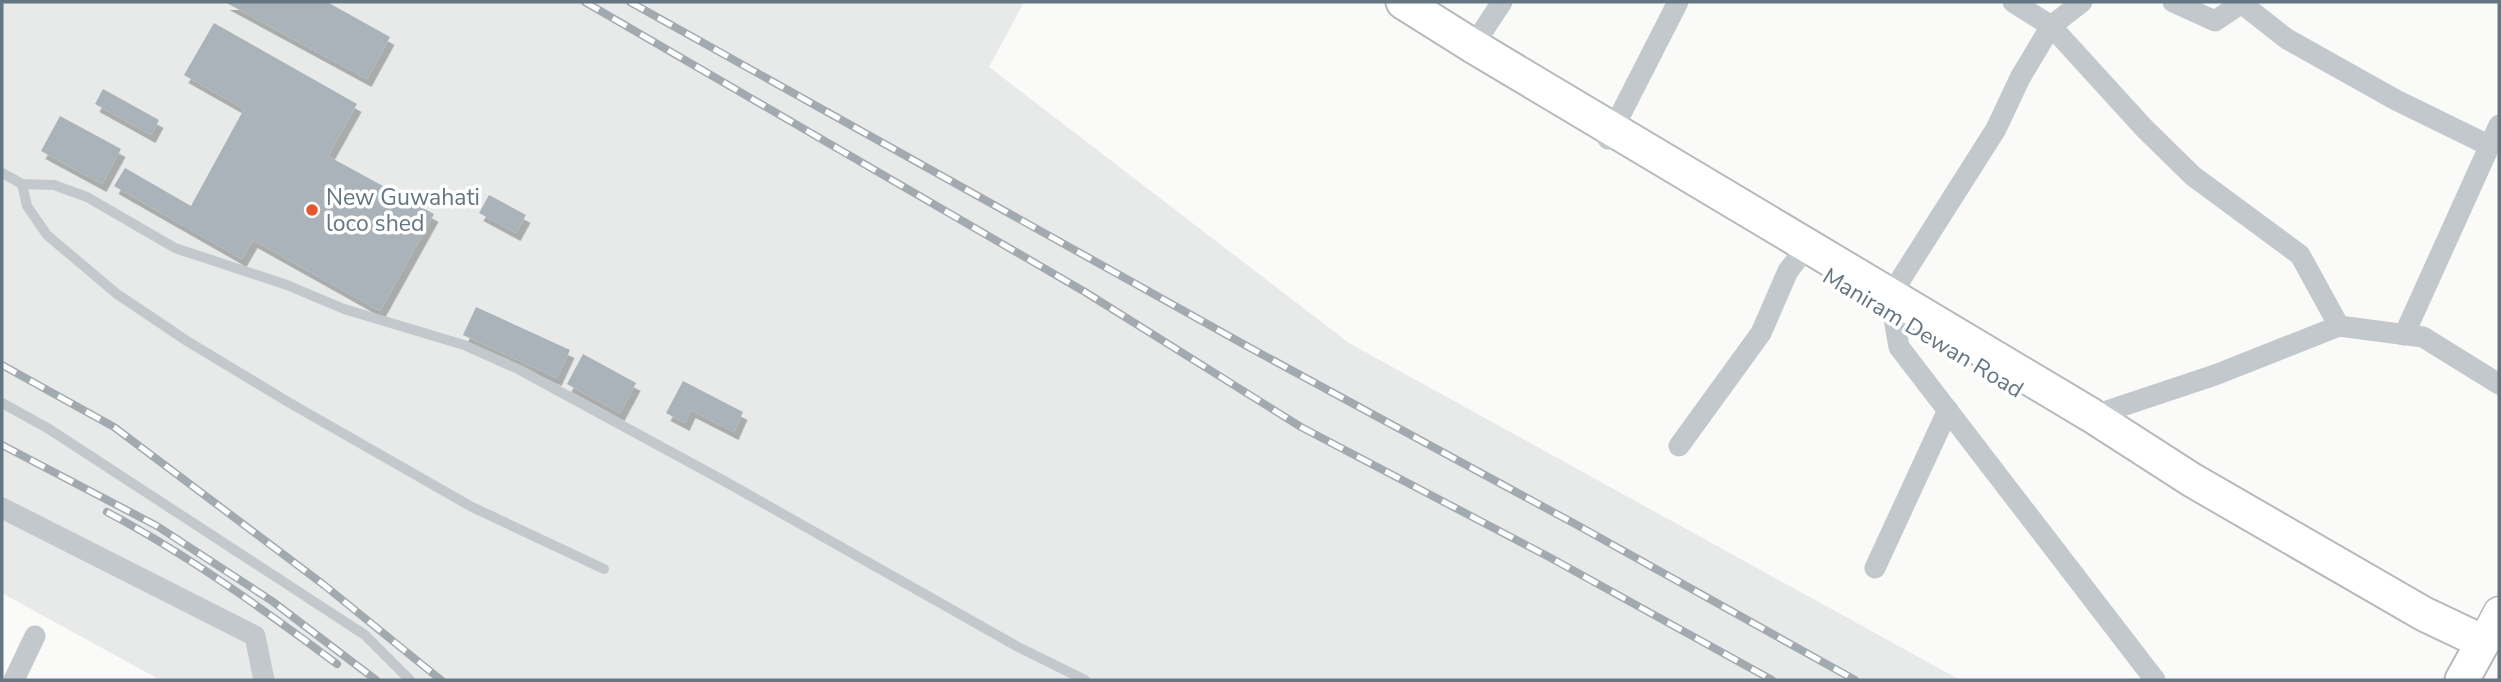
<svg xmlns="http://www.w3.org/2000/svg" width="2501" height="682" viewBox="0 0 2501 682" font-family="'Nunito Sans',sans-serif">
	<defs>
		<filter id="shadow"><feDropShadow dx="4.5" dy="8" stdDeviation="0" flood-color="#0004"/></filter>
	</defs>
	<rect width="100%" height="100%" fill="#fafaf8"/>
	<path fill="#e8e9e9" d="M2 2H1024L989 67 1349 343 1960 680H160L2 593Z"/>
	<g fill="#aab3b9" filter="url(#shadow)">
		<path d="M225 2H327L390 37 367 79Z"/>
		<path d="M214 23 357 104 328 156 434 214 380 311 253 240 242 259 114 186 125 168 191 206 244 109 184 75Z"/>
		<path d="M103 89 159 120 151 135 95 104Z"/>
		<path d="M60 116 121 149 102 184 41 151Z"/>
		<path d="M489 195 526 215 516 233 479 213Z"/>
		<path d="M476 307 570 350 557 378 463 335Z"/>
		<path d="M583 354 636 383 620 413 567 384Z"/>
		<path d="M683 381 743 412 734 432 691 410 685 423 666 413Z"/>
	</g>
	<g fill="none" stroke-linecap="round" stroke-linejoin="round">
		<g stroke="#b3babf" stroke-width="33">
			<path id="secondary" d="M2483 642 2499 612"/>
		</g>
		<g stroke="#b5babe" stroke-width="37">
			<path id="primary" d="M1403 2 1473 46 2091 415 2192 480 2424 614 2483 642 2462 680"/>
		</g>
		<g stroke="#c3c8cc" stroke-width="10">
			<path d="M2 173 22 184 54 185 87 197 175 248 287 285 344 309 464 345 520 370 726 482 1018 647 1085 680"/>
			<path d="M22 184 27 206 47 235 117 294 187 341 288 402 472 507 604 569"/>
			<path d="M2 403 49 429 365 635 410 680"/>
		</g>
		<g stroke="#c3c8cc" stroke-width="21">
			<path d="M2013 2 2051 26 2144 128 2193 176 2300 255 2339 326"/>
			<path d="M2082 2 2051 26 2020 78 1996 129 1890 296 1899 347 2155 680"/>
			<path d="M2173 2 2215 21 2243 2"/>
			<path d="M2241 3 2287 39 2396 100 2490 146"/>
			<path d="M1473 46 1502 2"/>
			<path d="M1608 139 1678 2"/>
			<path d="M2404 335 2499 125"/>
			<path d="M2086 418 2215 375 2339 326 2423 337 2499 384"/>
			<path d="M1679 446 1761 333 1788 271 1808 245"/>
			<path d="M2 508 255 636 264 680"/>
			<path d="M1875 568 1948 410"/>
			<path d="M14 680 35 636"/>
		</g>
		<use href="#secondary" stroke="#fff" stroke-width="30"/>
		<use href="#primary" stroke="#fff" stroke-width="33"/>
		<g stroke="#a2aab0" stroke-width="8">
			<g id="rail">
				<path d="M585 2 1085 292 1301 427 1549 557 1772 680"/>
				<path d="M630 2 1254 350 1577 525 1855 680"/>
				<path d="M2 365 114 427 324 585 441 680"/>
				<path d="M2 445 157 526 272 601 376 680"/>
				<path d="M107 512C188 555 263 609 337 664"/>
			</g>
		</g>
		<use href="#rail" stroke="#fff" stroke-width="5" stroke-dasharray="16" stroke-linecap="butt"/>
	</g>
	<circle fill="#e4572e" stroke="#fff" stroke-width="2.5" cx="312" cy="210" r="7"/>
	<g text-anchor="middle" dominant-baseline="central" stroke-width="7" stroke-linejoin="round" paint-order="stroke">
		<g font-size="23" fill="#657683" stroke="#fff" text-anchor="start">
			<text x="326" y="197">New Guwahati<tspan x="326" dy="26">loco shed</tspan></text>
		</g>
		<g font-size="23" fill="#657683" stroke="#fff">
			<text transform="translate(1923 333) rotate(31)">Maniram Dewan Road</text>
		</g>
	</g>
	<rect width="2501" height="682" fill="none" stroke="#657683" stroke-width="7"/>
</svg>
